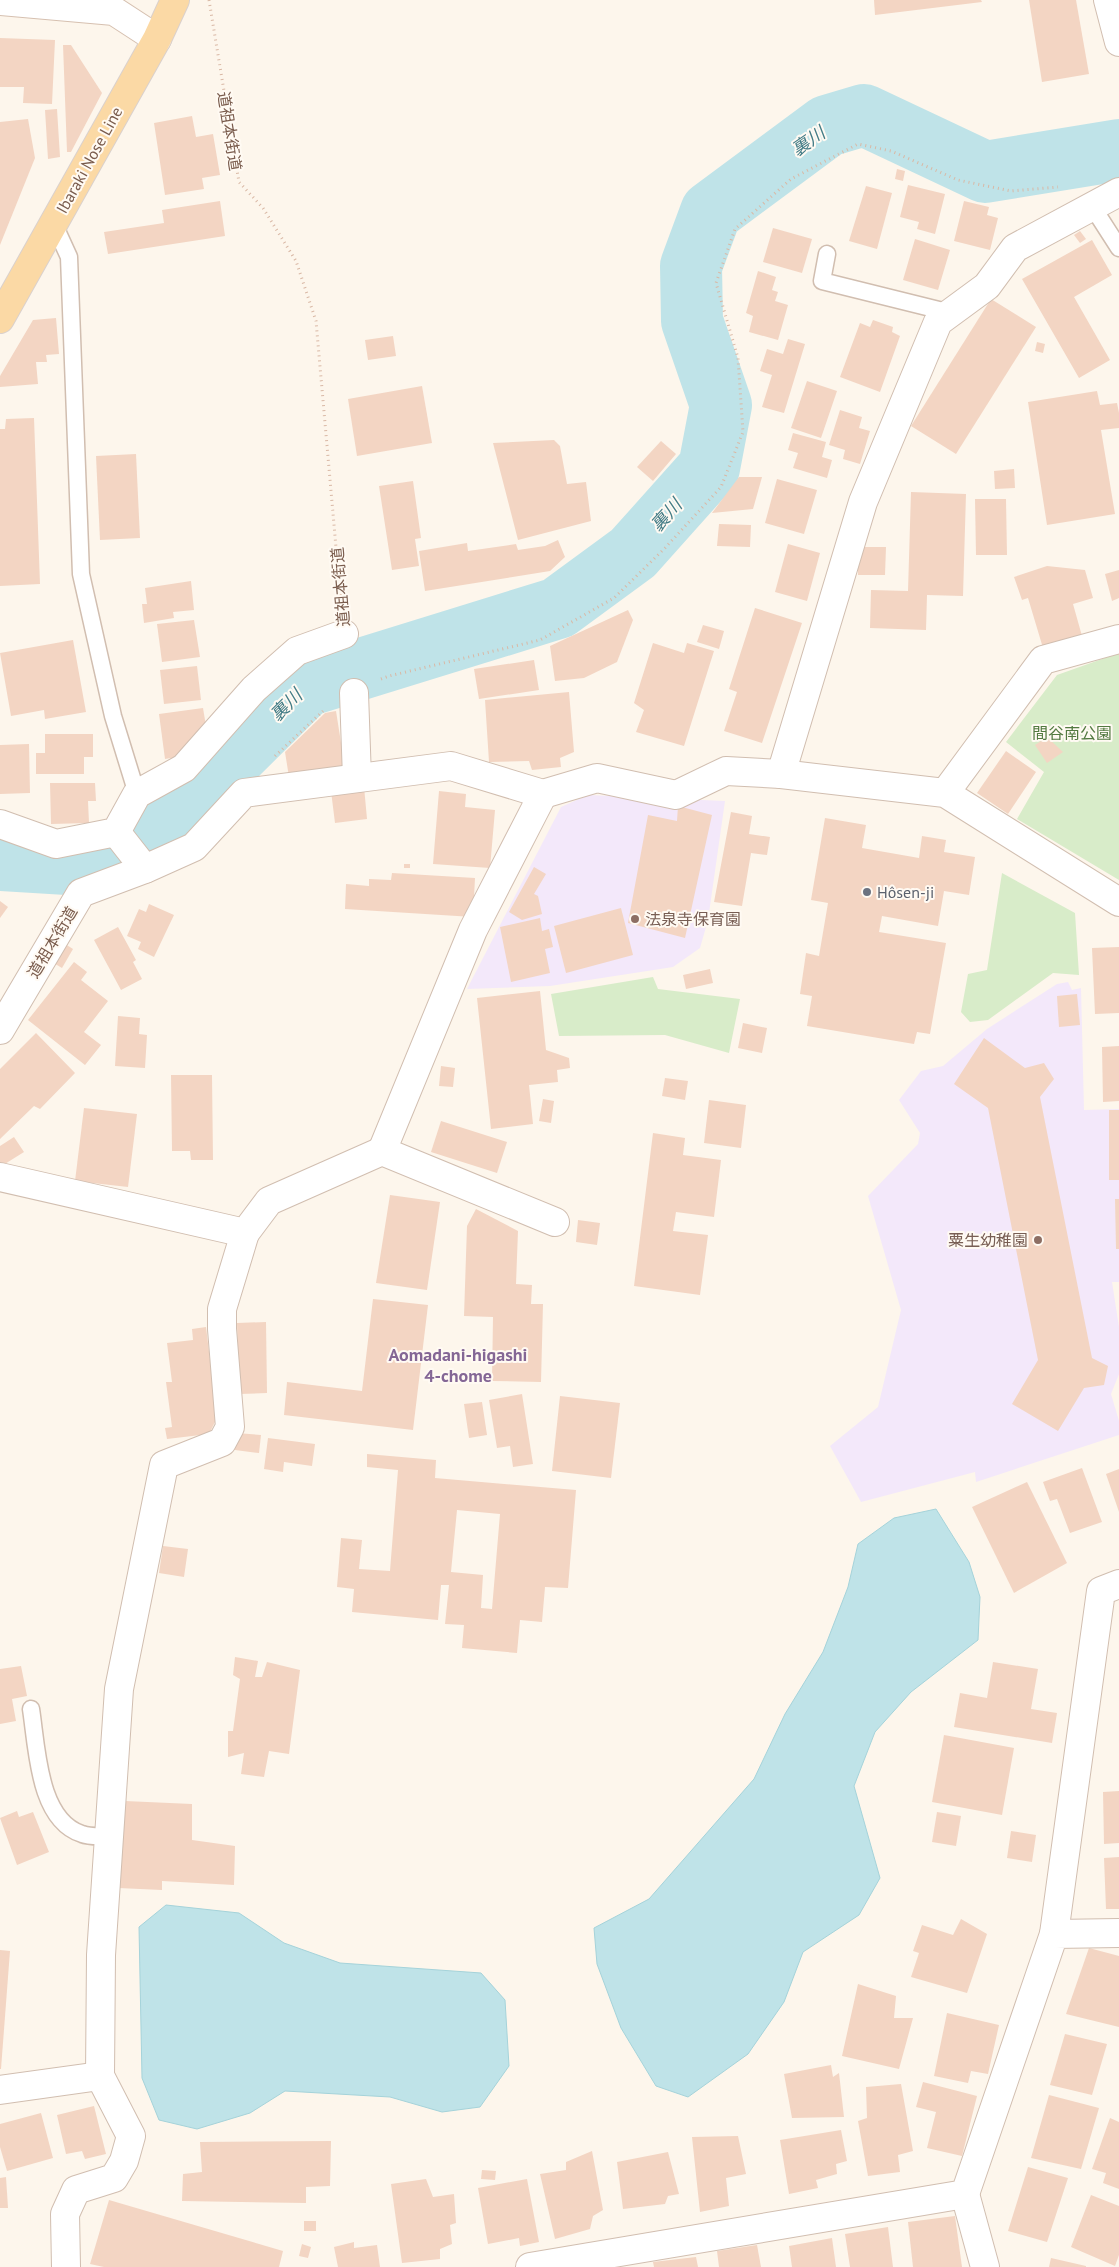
<svg xmlns="http://www.w3.org/2000/svg" width="1119" height="2267" viewBox="0 0 1119 2267" font-family="'PT Sans','Noto Sans JP',sans-serif">
	<rect width="100%" height="100%" fill="#fdf6ec"/>
	<g fill="#f3e8fa">
		<path d="M588 795 725 801 708 920 700 948 673 967 550 986 467 989 561 807Z"/>
		<path d="M1068 982 1072 990 1081 988 1084 1110 1119 1109V1282H1112L1119 1327V1374L1111 1394 1119 1421V1435L976 1482 975 1472 861 1502 830 1446 878 1407 901 1310 868 1196 918 1144 920 1133 899 1100 921 1071 943 1066 987 1029 1057 984Z"/>
	</g>
	<g fill="#d8ecc9">
		<path d="M1119 653V880L1017 819 1044 772 1006 742 1057 675Z"/>
		<path d="M1002 873 1075 913 1079 975 1053 973 988 1020 970 1022 961 1012 968 974 987 970Z"/>
		<path d="M653 977 658 989 740 999 729 1053 665 1035 559 1036 551 994Z"/>
	</g>
	<g fill="#bfe3e8" stroke="#a5d3da">
		<path d="M936 1509 969 1562 980 1597 978 1640 911 1692 875 1732 854 1786 880 1878 859 1915 803 1952 784 2002 748 2054 688 2097 656 2086 621 2028 597 1964 594 1928 649 1899 754 1779 785 1714 823 1652 848 1587 858 1544 894 1518Z"/>
		<path d="M166 1905 239 1913 284 1943 340 1963 481 1973 505 2000 509 2066 480 2107 442 2112 390 2097 285 2091 250 2113 197 2129 159 2120 142 2078 139 1927Z"/>
	</g>
	<g fill="none" stroke-linecap="round" stroke-linejoin="round">
		<path stroke="#bfe3e8" stroke-width="62" d="M0 860 84 865 146 844 306 686 558 608 633 553 709 468 721 405 692 321 691 266 711 212 827 126 864 115 985 172 1119 150"/>
	</g>
	<g fill="#f3d5c3" fill-rule="evenodd">
		<path d="M874 0H981L982 2 875 15Z"/>
		<path d="M1029 0H1076L1089 74 1042 82Z"/>
		<path d="M0 38 55 40 52 104 23 103 24 87H0Z"/>
		<path d="M63 45H71L102 93 71 152H67Z"/>
		<path d="M57 109 60 157 48 159 45 110Z"/>
		<path d="M192 116 196 137 213 134 220 175 202 178 204 189 165 195 154 123Z"/>
		<path d="M28 119 35 158 0 245V122Z"/>
		<path d="M897 169 905 171 903 181 895 179Z"/>
		<path d="M908 185 945 194 935 234 917 229 919 222 900 217Z"/>
		<path d="M866 186 892 193 877 249 849 241Z"/>
		<path d="M220 201 225 236 108 254 104 232 164 223 162 210Z"/>
		<path d="M964 201 989 207 987 215 998 218 990 250 954 241Z"/>
		<path d="M773 228 812 239 802 273 763 262Z"/>
		<path d="M1080 231 1086 239 1080 243 1074 235Z"/>
		<path d="M915 239 950 250 938 290 903 280Z"/>
		<path d="M1092 240 1112 275 1074 297 1110 360 1079 378 1022 279Z"/>
		<path d="M758 271 776 277 772 290 778 292 775 301 788 305 778 340 749 332 753 316 746 313Z"/>
		<path d="M991 299 1036 327 956 454 911 426Z"/>
		<path d="M56 318 59 354 46 355 47 362H36L38 384 0 387V376L33 320Z"/>
		<path d="M873 320 893 327 892 332 900 336 880 392 840 377 860 323 870 327Z"/>
		<path d="M393 336 396 356 368 360 365 340Z"/>
		<path d="M788 339 805 344 784 413 762 407 772 375 760 371 767 349 783 354Z"/>
		<path d="M1037 342 1045 344 1043 353 1035 351Z"/>
		<path d="M807 381 837 391 821 438 791 428Z"/>
		<path d="M422 386 432 443 357 456 348 399Z"/>
		<path d="M1097 391 1100 405 1117 403 1119 413V428L1101 430 1115 514 1047 525 1028 402Z"/>
		<path d="M840 410 862 417 859 428 870 431 860 464 843 459 845 450 829 445Z"/>
		<path d="M34 418 40 584 0 586V429H5L6 419Z"/>
		<path d="M793 433 826 442 822 457 832 460 827 478 793 468 798 453 788 450Z"/>
		<path d="M554 440 560 446 567 484 586 482 591 521 518 540 493 443Z"/>
		<path d="M661 441 676 454 653 481 637 467Z"/>
		<path d="M136 454 140 538 100 540 96 456Z"/>
		<path d="M1014 469 1015 488 995 489 994 471Z"/>
		<path d="M739 477H762L753 509 712 513Z"/>
		<path d="M777 479 817 490 804 534 765 523Z"/>
		<path d="M413 481 421 538 415 539 419 566 392 570 379 486Z"/>
		<path d="M911 492 966 494 963 596 927 595 926 630 870 628 871 590 908 591Z"/>
		<path d="M975 499H1006L1007 555H976Z"/>
		<path d="M719 524 751 525 750 547 717 546Z"/>
		<path d="M558 540 565 557 550 571 425 591 419 551 467 543 468 551 516 544 518 550 545 546Z"/>
		<path d="M788 544 820 553 807 601 775 592Z"/>
		<path d="M858 547H886L885 575H858Z"/>
		<path d="M1047 566 1085 570 1093 598 1073 604 1082 636 1043 648 1028 598 1022 600 1014 577Z"/>
		<path d="M1119 570V598L1112 601 1105 574Z"/>
		<path d="M191 581 194 610 173 612 174 618 144 623 142 604H147L145 588Z"/>
		<path d="M755 608 802 623 762 743 724 731 737 692 729 689Z"/>
		<path d="M628 610 633 620 617 662 584 678 555 681 550 646Z"/>
		<path d="M194 620 200 657 162 662 157 624Z"/>
		<path d="M703 625 724 631 719 649 697 642Z"/>
		<path d="M73 640 86 712 45 719 44 710 11 716 0 653Z"/>
		<path d="M653 643 684 653 687 643 714 651 684 746 636 732 644 710 634 703Z"/>
		<path d="M534 660 539 690 479 699 474 669Z"/>
		<path d="M197 666 201 700 164 704 160 670Z"/>
		<path d="M569 692 574 752 560 758 561 767 532 770 529 761 489 762 485 700Z"/>
		<path d="M203 708 206 726 183 756 165 759 159 714Z"/>
		<path d="M336 711 345 768 289 777 285 752 325 713Z"/>
		<path d="M45 734H93V757H84V774H36V753H45Z"/>
		<path d="M1047 737 1063 752 1047 763 1035 745Z"/>
		<path d="M29 744 30 793 0 794V745Z"/>
		<path d="M1006 751 1036 772 1008 814 977 793Z"/>
		<path d="M50 783H95L96 801H88L89 823 51 824Z"/>
		<path d="M364 787 367 819 335 823 331 791Z"/>
		<path d="M439 791 466 794 465 807 495 810 490 868 433 864Z"/>
		<path d="M678 806 712 815 685 938 628 923 648 815 677 821Z"/>
		<path d="M731 812 752 816 749 834 770 837 767 855 751 853 742 906 714 902Z"/>
		<path d="M825 818 866 825 862 848 919 858 922 836 946 840 944 852 975 857 969 895 944 891 938 926 882 916 879 932 946 943 930 1034 917 1032 914 1044 807 1026 812 996 800 994 806 953 819 956 828 903 811 900Z"/>
		<rect x="404" y="864" width="6" height="4"/>
		<path d="M534 867 546 874 534 894 538 896 542 914 522 920 509 912Z"/>
		<path d="M392 873 475 878 473 917 345 909 346 884 369 886V879L391 880Z"/>
		<path d="M0 901 8 907 0 918Z"/>
		<path d="M149 904 174 915 154 957 138 949 141 942 127 936 139 909 146 912Z"/>
		<path d="M621 908 633 955 566 973 554 926Z"/>
		<path d="M540 918 542 931 549 929 553 947 545 949 550 973 511 982 500 927Z"/>
		<path d="M118 927 136 960 133 962 142 979 121 990 94 940Z"/>
		<path d="M59 940 73 949 62 968 47 959Z"/>
		<path d="M1119 947V1013L1095 1014 1092 948Z"/>
		<path d="M74 962 87 972 81 980 108 1001 84 1032 101 1045 85 1065 28 1020Z"/>
		<path d="M710 969 713 983 686 989 683 975Z"/>
		<path d="M540 991 546 1050 569 1058 570 1068 557 1070 558 1082 529 1085 533 1124 491 1129 477 998Z"/>
		<path d="M1077 994 1080 1025 1059 1027 1057 996Z"/>
		<path d="M118 1016 140 1018 139 1034 147 1035 145 1068 115 1066Z"/>
		<path d="M743 1023 767 1028 762 1053 738 1048Z"/>
		<path d="M36 1033 75 1073 40 1109 34 1106 0 1139V1069Z"/>
		<path d="M984 1038 1025 1068 1044 1063 1054 1079 1040 1097 1092 1358 1108 1366 1104 1385 1084 1388 1058 1431 1012 1404 1038 1360 988 1108 954 1084Z"/>
		<path d="M1119 1046V1101L1103 1102 1102 1047Z"/>
		<path d="M441 1066 455 1068 453 1087 439 1086Z"/>
		<path d="M171 1075H212L213 1160H191L190 1151H172Z"/>
		<path d="M665 1078 688 1081 685 1100 662 1096Z"/>
		<path d="M543 1099 554 1101 551 1123 539 1121Z"/>
		<path d="M709 1100 746 1105 741 1148 704 1143Z"/>
		<path d="M84 1108 137 1114 128 1187 75 1181Z"/>
		<rect x="1109" y="1110" width="10" height="70"/>
		<path d="M441 1121 507 1142 497 1173 431 1152Z"/>
		<path d="M653 1133 685 1138 683 1155 721 1160 714 1217 676 1212 673 1231 708 1235 700 1295 634 1286Z"/>
		<path d="M14 1137 24 1152 0 1167V1146Z"/>
		<path d="M390 1195 440 1202 427 1290 376 1283Z"/>
		<path d="M1115 1199H1119V1249H1116Z"/>
		<path d="M476 1209 518 1231 516 1284 532 1285 531 1304H543L541 1382 492 1381 493 1317 464 1316 467 1226Z"/>
		<path d="M578 1220 600 1223 597 1245 576 1242Z"/>
		<path d="M373 1299 428 1305 413 1430 284 1415 287 1382 362 1391Z"/>
		<path d="M266 1322 267 1393 239 1394 237 1323Z"/>
		<path d="M206 1327 217 1418 209 1434 167 1439 165 1428 172 1427 166 1382H172L167 1343 193 1340 192 1329Z"/>
		<path d="M522 1394 533 1464 513 1467 510 1446 497 1448 489 1400Z"/>
		<path d="M560 1396 620 1403 611 1478 552 1471Z"/>
		<path d="M482 1402 487 1435 469 1438 464 1404Z"/>
		<path d="M236 1433 261 1435 259 1453 235 1450Z"/>
		<path d="M268 1438 315 1444 312 1466 284 1462 283 1472 264 1469Z"/>
		<path d="M367 1454 436 1460 435 1478 576 1490 568 1588 545 1587 542 1622 520 1620 517 1653 462 1648 464 1625 445 1624 449 1585H441L438 1620 352 1612 354 1589 337 1587 341 1538 362 1540 359 1569 390 1571 398 1470 367 1467ZM457 1510 500 1514 492 1609 481 1608 483 1575 451 1572Z"/>
		<path d="M1082 1468 1102 1522 1070 1533 1057 1499 1050 1501 1043 1482Z"/>
		<path d="M1119 1469V1512L1106 1474Z"/>
		<path d="M1027 1482 1067 1563 1014 1593 972 1507Z"/>
		<path d="M163 1546 188 1549 184 1577 159 1573Z"/>
		<path d="M235 1657 258 1661 255 1677H262L267 1662 300 1670 289 1754 269 1751 264 1777 241 1774 244 1753 228 1757V1731H233L240 1679 233 1675Z"/>
		<path d="M993 1662 1038 1669 1031 1709 1057 1713 1052 1743 954 1727 960 1693 987 1698Z"/>
		<path d="M21 1666 27 1696 12 1699 16 1721 0 1724V1669Z"/>
		<path d="M944 1735 1014 1748 1002 1815 932 1802Z"/>
		<path d="M1119 1791V1843L1104 1844 1103 1792Z"/>
		<path d="M125 1801 192 1804V1840L235 1846 234 1885 162 1881V1890L118 1888Z"/>
		<path d="M17 1811 19 1817 33 1812 49 1852 17 1865 0 1818Z"/>
		<path d="M937 1812 961 1816 956 1846 932 1842Z"/>
		<path d="M1011 1831 1036 1835 1032 1862 1007 1858Z"/>
		<path d="M1119 1857V1909H1106L1104 1858Z"/>
		<path d="M961 1919 987 1934 967 1993 911 1977 919 1953 913 1951 922 1925 953 1935Z"/>
		<path d="M1089 1948 1119 1956V2027L1066 2014Z"/>
		<path d="M0 1950 10 1951 1 2069H0Z"/>
		<path d="M858 1984 896 1996 894 2018H913L899 2069 842 2056Z"/>
		<path d="M947 2013 999 2025 988 2074 971 2071 968 2083 934 2076Z"/>
		<path d="M1065 2034 1107 2044 1092 2095 1050 2085Z"/>
		<path d="M831 2065 833 2077 839 2073 844 2117 792 2118 784 2074Z"/>
		<path d="M923 2082 977 2096 962 2156 927 2148 936 2112 916 2107Z"/>
		<path d="M901 2084 913 2151 898 2155 900 2172 868 2176 858 2121 867 2118 866 2087Z"/>
		<path d="M1049 2095 1099 2108 1081 2169 1031 2158Z"/>
		<path d="M94 2106 106 2154 85 2159 82 2151 66 2154 57 2115Z"/>
		<path d="M41 2113 53 2158 7 2171 0 2147V2124Z"/>
		<path d="M1110 2118 1119 2122V2189L1103 2183 1106 2173 1092 2169Z"/>
		<path d="M841 2130 847 2161 836 2164 837 2174 816 2180 818 2188 789 2194 780 2140Z"/>
		<path d="M738 2136 746 2174 726 2178 729 2206 700 2212 692 2137Z"/>
		<path d="M331 2141 330 2186 306 2187V2203L182 2201 183 2174 202 2172 200 2142Z"/>
		<path d="M592 2151 603 2210 593 2216 590 2229 555 2239 540 2174 566 2170V2162Z"/>
		<path d="M668 2152 679 2194 668 2196 665 2204 623 2209 617 2162Z"/>
		<path d="M1028 2167 1068 2178 1047 2242 1008 2231Z"/>
		<path d="M482 2170 496 2171 495 2180 481 2179Z"/>
		<path d="M6 2177 8 2208H0V2178Z"/>
		<path d="M426 2179 433 2197 454 2194 456 2223 450 2225 452 2244 440 2249V2259L402 2263 391 2184Z"/>
		<path d="M527 2179 539 2242 520 2246 519 2238 488 2244 478 2188Z"/>
		<path d="M1091 2195 1119 2206V2255L1115 2266 1071 2247Z"/>
		<path d="M109 2200 283 2251 279 2267H104L90 2264Z"/>
		<path d="M955 2216 962 2267H913L908 2222Z"/>
		<rect x="304" y="2221" width="12" height="10"/>
		<path d="M888 2227 893 2267H850L845 2234Z"/>
		<path d="M832 2238 836 2267H792L789 2246Z"/>
		<path d="M354 2242V2248L377 2245 380 2267H338L334 2247Z"/>
		<path d="M302 2244 311 2247 308 2258 299 2256Z"/>
		<path d="M757 2245 761 2267H719L717 2251Z"/>
		<path d="M696 2257 698 2267H654L653 2262Z"/>
		<path d="M1051 2258 1086 2266V2267H1049Z"/>
	</g>
	<g fill="none" stroke-linecap="round" stroke-linejoin="round">
		<g stroke="#d1beb0" stroke-width="19">
			<g id="lane">
				<path d="M1092 206 1119 248"/>
				<path d="M53 222 69 257 81 574 113 716 137 794"/>
				<path d="M827 254 822 281 951 313"/>
				<path d="M31 1709C37 1747 38 1820 82 1834 90 1837 101 1836 109 1837"/>
			</g>
		</g>
		<g stroke="#d1beb0" stroke-width="30">
			<g id="street">
				<path d="M1108 0 1119 42"/>
				<path d="M354 693 357 778"/>
				<path d="M781 774 863 502 938 322 987 286 1015 248 1119 192"/>
				<path d="M945 793 1043 660 1119 639"/>
				<path d="M0 824 56 844 116 832 137 794 184 768 254 689 297 651 344 634"/>
				<path d="M116 832 145 869"/>
				<path d="M0 1030 81 893 145 869 194 847 244 793 451 766 543 794 597 778 676 795 726 771 781 774 945 793 1119 902"/>
				<path d="M382 1151 473 930 543 794"/>
				<path d="M0 1177 245 1233 269 1201 382 1151 555 1222"/>
				<path d="M1054 1934 1101 1591 1119 1584"/>
				<path d="M0 2090 100 2076"/>
				<path d="M965 2194 985 2267"/>
				<path d="M66 2267 65 2214 76 2190 114 2178 124 2161 131 2136 100 2076 101 1955 119 1689 164 1465 222 1442 230 1427 222 1329V1309L245 1233"/>
				<path d="M530 2267 965 2194 1054 1934 1119 1933"/>
			</g>
		</g>
		<g stroke="#d6c0b0" stroke-width="30">
			<path id="secondary" d="M0 1 114 11 157 39"/>
		</g>
		<g stroke="#dad1cd" stroke-width="30">
			<path id="primary" d="M0 319 157 39 175 0"/>
		</g>
		<g stroke="#d9b8a5" stroke-width="3" stroke-dasharray="1 4" stroke-linecap="butt">
			<path d="M209 0 239 182 263 208 296 261 316 321 341 604"/>
			<path d="M381 679 389 676 540 640 614 598 665 548 721 487 743 432 738 358 716 283 735 229 791 179 858 144 891 151 958 180 1011 191 1058 187"/>
			<path d="M275 756 323 711"/>
		</g>
		<use href="#lane" stroke="#fff" stroke-width="16"/>
		<use href="#street" stroke="#fff" stroke-width="28"/>
		<use href="#secondary" stroke="#fff" stroke-width="28"/>
		<use href="#primary" stroke="#fbd9a5" stroke-width="28"/>
	</g>
	<circle fill="#6b7280" stroke="#fffaf3" stroke-width="2" cx="867" cy="892" r="5"/>
	<g fill="#8d6e63" stroke="#fffaf3" stroke-width="2">
		<circle cx="635" cy="919" r="5"/>
		<circle cx="1038" cy="1240" r="5"/>
	</g>
	<g text-anchor="middle" dominant-baseline="central" stroke-width="4" stroke-linejoin="round" paint-order="stroke">
		<g font-size="16" fill="#7a5c4d" stroke="#fffaf3">
			<text transform="translate(230 131) rotate(81)">道祖本街道</text>
			<text transform="translate(89 160) rotate(-61)">Ibaraki Nose Line</text>
			<text transform="translate(340 587) rotate(-95)">道祖本街道</text>
			<text transform="translate(52 942) rotate(-59)">道祖本街道</text>
		</g>
		<g font-size="16" fill="#537a41" stroke="#fffaf3">
			<text x="1072" y="733">間谷南公園</text>
		</g>
		<g font-size="16" fill="#5b616d" stroke="#fffaf3" text-anchor="start">
			<text x="877" y="892">Hôsen-ji</text>
		</g>
		<g font-size="16" fill="#785e54" stroke="#fffaf3" text-anchor="start">
			<text x="645" y="919">法泉寺保育園</text>
			<text x="1028" y="1240" text-anchor="end">粟生幼稚園</text>
		</g>
		<g font-size="18" font-style="italic" fill="#437c86" stroke="#fffaf3">
			<text transform="translate(808 141) rotate(-35)">裏川</text>
			<text transform="translate(666 515) rotate(-48)">裏川</text>
			<text transform="translate(286 705) rotate(-45)">裏川</text>
		</g>
		<g font-size="18" font-weight="bold" fill="#846695" stroke="#fffaf3">
			<text x="458" y="1354">Aomadani-higashi<tspan x="458" dy="21">4-chome</tspan></text>
		</g>
	</g>
</svg>
